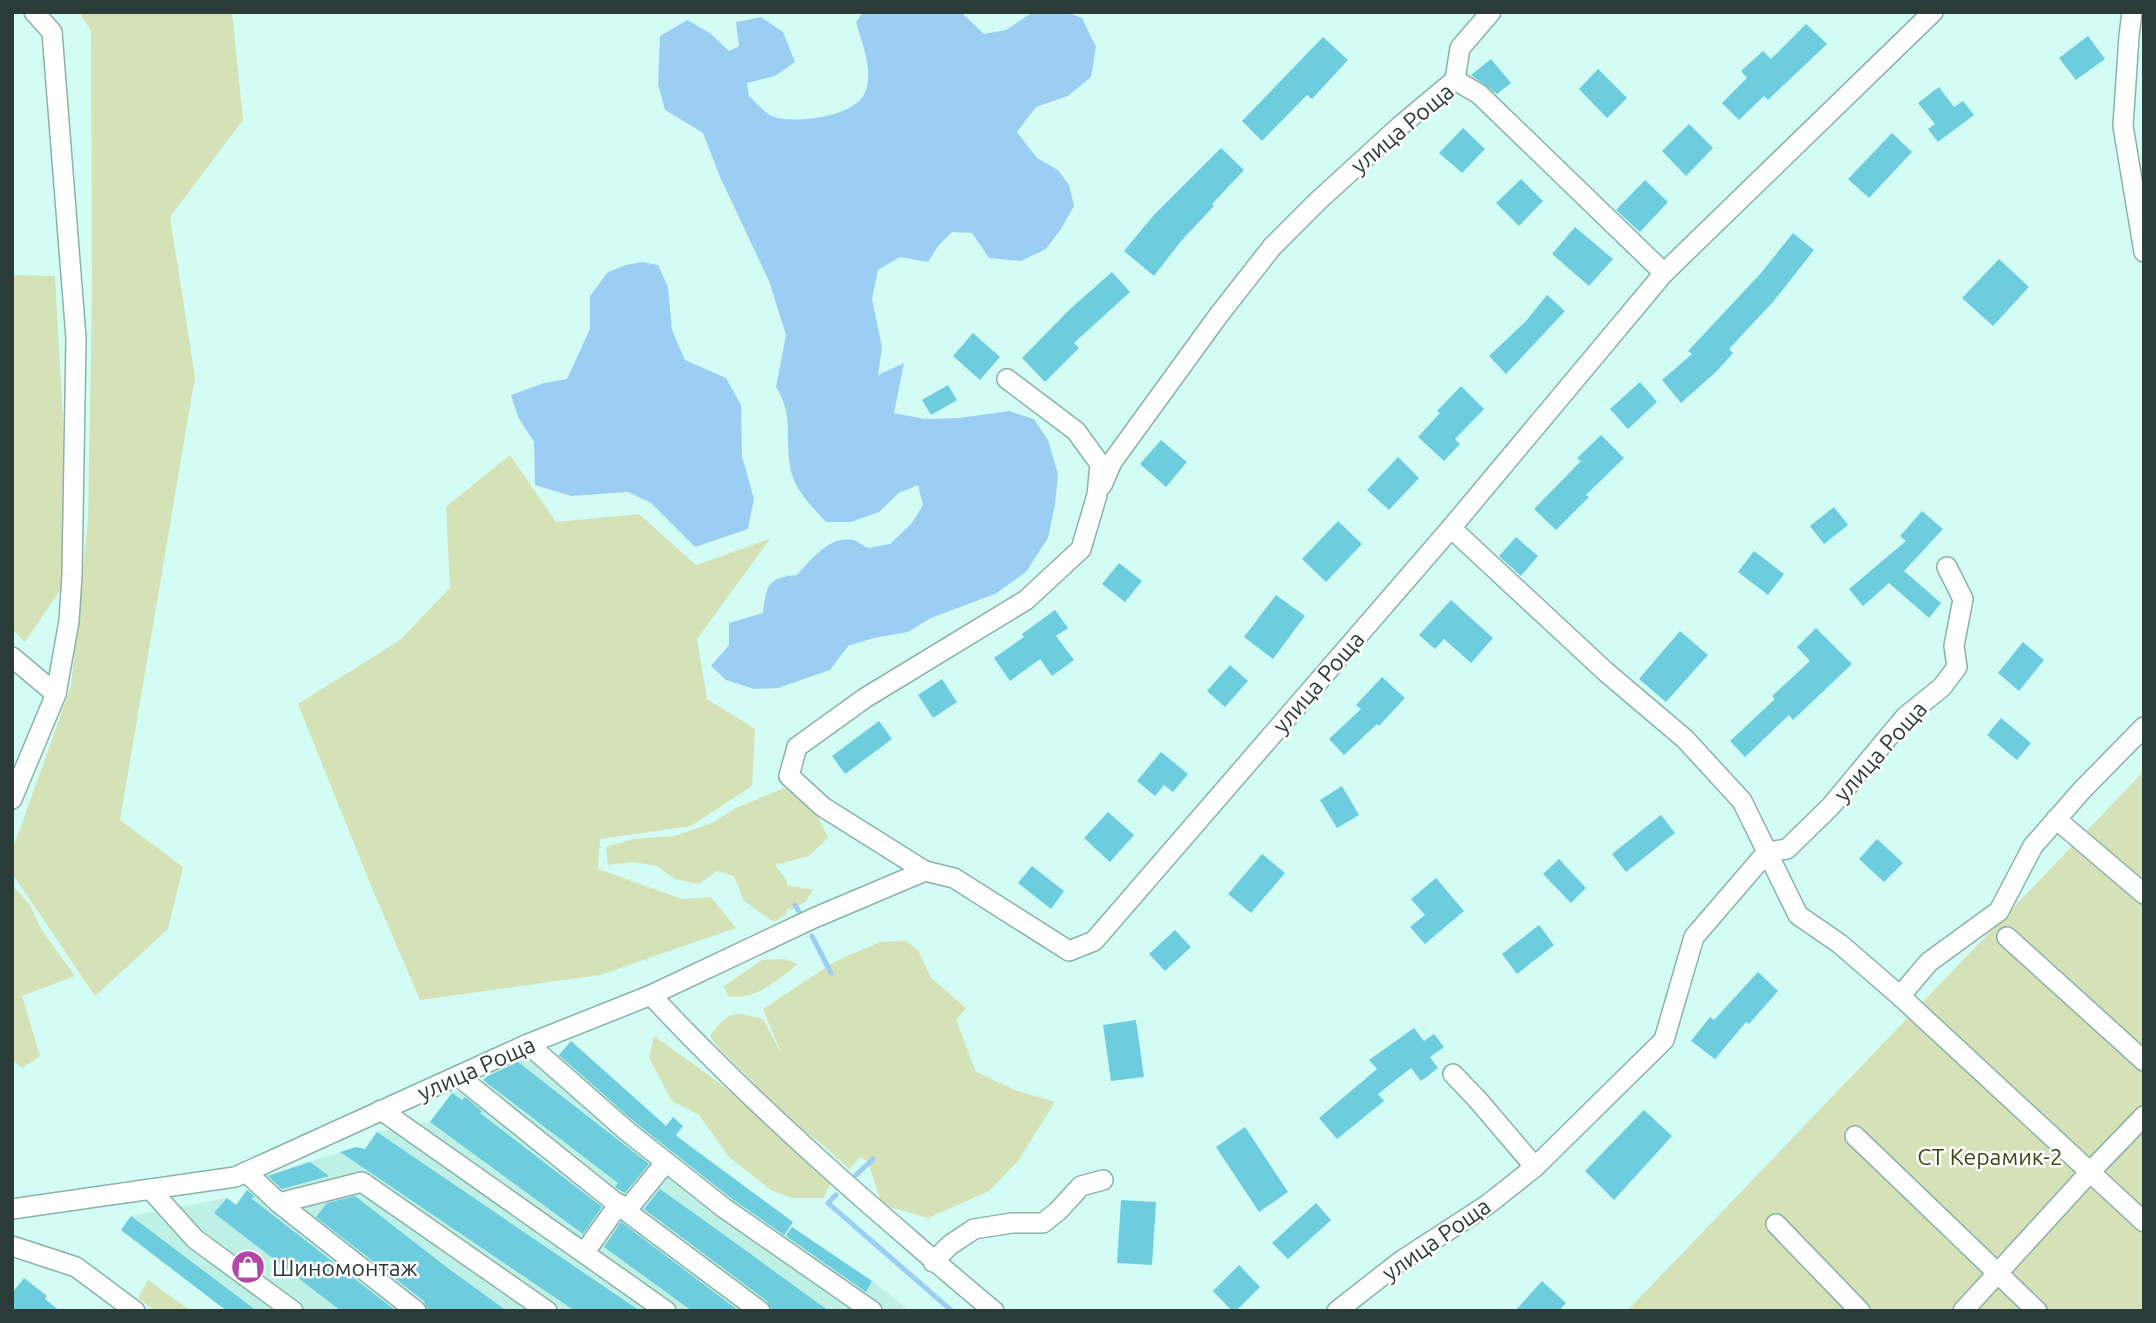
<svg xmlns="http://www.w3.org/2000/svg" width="2156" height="1323" viewBox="0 0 2156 1323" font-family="Ubuntu,sans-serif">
	<rect width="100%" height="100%" fill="#d3fdf4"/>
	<path fill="#bef0e6" d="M571 1041 680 1138 793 1222 791 1226 872 1281 910 1311H227L121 1230 131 1216 227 1198 236 1205 245 1193 264 1176 356 1147 365 1149 377 1132 430 1122 452 1093 480 1083 493 1071 517 1061 559 1055Z"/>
	<g fill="#d5e1b6">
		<path d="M79 12H232L243 120 170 217 195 377 120 820 183 867 168 929 95 996 12 873V851L71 686 88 520 92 297 91 31Z"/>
		<path d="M12 275 55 276 66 474 61 589 25 642 12 629Z"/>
		<path d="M510 455 556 522 639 514 696 565 770 539 697 639 707 699 755 729 752 786 691 826 600 839 598 869 682 899 711 897 736 928 600 975 420 1000 372 888 298 704 400 640 450 588 446 507Z"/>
		<path d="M2144 771V1311H1627Z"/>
		<path d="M784 788 814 808 828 838 809 856 775 865 787 881V885L813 890 805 902 791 910 787 908 786 914 774 922 744 901 734 876 717 871 699 884 675 879 657 866 633 862 608 865 606 847 633 839 674 836 712 823 736 808Z"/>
		<path d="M12 885 30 905 41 929 75 976 22 996 40 1056 22 1068 12 1059Z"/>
		<path d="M906 941 918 950 931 978 966 1008 956 1020 976 1072 1015 1090 1055 1102 1018 1161 989 1191 928 1218 882 1205 868 1162 860 1157 849 1169 822 1144 771 1107 752 1080 720 1050 710 1036C730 1010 732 1011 763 1019L782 1055 763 1009 834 962 880 942Z"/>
		<path d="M784 959 798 964C777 980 756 1001 728 996L724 986 762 960Z"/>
		<path d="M654 1036C690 1061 726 1087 759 1116 783 1138 804 1163 830 1184L824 1198H791L771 1190 729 1157 699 1115 672 1101 649 1058Z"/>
		<path d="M148 1280 191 1311H156L138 1298Z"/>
	</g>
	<g fill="#9ccef4">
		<path d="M863 12H961L984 34 1006 30 1033 12H1066L1082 18 1096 47 1091 77 1068 96 1036 107 1017 132 1037 158 1058 170 1069 185 1074 206 1061 229 1046 249 1021 261 989 258 972 233 952 232 938 246 928 262 900 257 878 270 872 299 882 347 878 375 904 363 894 413 925 419 959 418 1009 411 1034 419 1048 440 1058 474 1055 505 1048 538 1026 572 995 594 931 618 908 632 874 638 848 646 830 670 778 688 754 689 726 680 711 666 729 645V623L763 613C767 585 766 578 797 575 811 560 830 535 853 540 858 541 863 546 868 548L890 544 912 523 923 505 918 485 899 493 879 512 851 522H826C812 507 793 488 790 467 785 436 794 416 776 387L786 335 769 281 720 177 703 133 665 110 658 84 660 36 687 20 710 33 729 51 739 46 736 22 761 17 783 32 795 62 775 76 747 83 749 96C756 102 765 114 774 117 796 124 858 117 866 90 873 68 862 44 856 22Z"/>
		<path d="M642 262 658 265 668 287 672 330 685 360 726 378 741 405 742 456 754 499 748 529 695 547 651 503 628 492 571 496 535 485 534 442 518 417 511 395 544 383 567 379 590 329V296L608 272 626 265Z"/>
	</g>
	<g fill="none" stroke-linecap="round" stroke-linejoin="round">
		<g stroke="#9ccef4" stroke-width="5">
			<path d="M795 905 801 915"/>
			<path d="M812 936 831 973"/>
			<path d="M856 1175 873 1159"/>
			<path d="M836 1195 828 1203 952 1311"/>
		</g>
	</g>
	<g fill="#6dcdde">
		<path d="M1806 24 1827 44 1768 100 1764 96 1739 120 1722 103 1747 78 1741 71 1763 51 1771 59Z"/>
		<path d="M2088 36 2105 59 2076 80 2059 58Z"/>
		<path d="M1323 37 1348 60 1312 99 1307 95 1262 141 1242 121Z"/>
		<path d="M1491 59 1511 83 1497 94 1471 75Z"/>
		<path d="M1598 69 1627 98 1607 118 1579 89Z"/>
		<path d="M1939 87 1954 107 1963 101 1974 115 1938 142 1928 129 1935 124 1918 103Z"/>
		<path d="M1689 124 1713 148 1686 176 1662 151Z"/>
		<path d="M1463 128 1485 149 1462 173 1439 153Z"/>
		<path d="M1892 133 1912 152 1869 198 1848 179Z"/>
		<path d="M1221 148 1244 170 1212 204 1214 206 1182 240 1154 276 1124 251 1153 216Z"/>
		<path d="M1521 179 1543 201 1519 226 1496 203Z"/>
		<path d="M1645 180 1668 202 1640 232 1616 210Z"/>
		<path d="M1575 227 1613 259 1589 286 1552 254Z"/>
		<path d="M1793 233 1814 250 1773 302 1729 349 1733 353 1717 371 1681 403 1662 380 1692 354 1688 351 1761 273Z"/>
		<path d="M1999 259 2029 287 1993 326 1962 298Z"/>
		<path d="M1112 272 1130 292 1074 343 1079 348 1045 382 1022 358 1070 309Z"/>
		<path d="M1547 295 1565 311 1506 374 1489 356 1526 321Z"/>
		<path d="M973 333 1000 357 980 380 953 356Z"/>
		<path d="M1640 382 1657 402 1628 429 1610 409Z"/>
		<path d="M948 385 957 400 931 415 922 400Z"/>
		<path d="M1461 386 1484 409 1455 439 1460 444 1444 461 1418 437 1440 413 1437 411Z"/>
		<path d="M1601 435 1624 458 1586 495 1589 497 1556 530 1534 509 1581 461 1577 458Z"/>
		<path d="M1161 440 1187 462 1166 487 1140 464Z"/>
		<path d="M1398 457 1419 478 1389 510 1367 490Z"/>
		<path d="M1834 507 1848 525 1824 544 1810 526Z"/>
		<path d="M1922 511 1943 529 1904 571 1941 603 1929 618 1889 583 1863 606 1849 589 1906 541 1900 536Z"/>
		<path d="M1338 521 1362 544 1326 582 1302 559Z"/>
		<path d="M1516 537 1538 556 1521 576 1499 556Z"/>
		<path d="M1754 551 1784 574 1768 595 1738 572Z"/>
		<path d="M1119 563 1142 581 1125 602 1102 584Z"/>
		<path d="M1276 595 1305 616 1273 659 1244 637Z"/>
		<path d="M1451 600 1493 638 1471 663 1444 639 1435 649 1419 635Z"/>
		<path d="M1055 610 1068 628 1056 636 1074 660 1052 676 1040 659 1010 681 994 658 1024 637 1022 634Z"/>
		<path d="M1816 628 1852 664 1793 720 1789 715 1745 757 1730 741 1775 699 1772 696 1810 661 1797 647Z"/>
		<path d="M1680 631 1708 655 1666 702 1639 679Z"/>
		<path d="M2023 642 2044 660 2019 691 1998 673Z"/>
		<path d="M1230 665 1248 681 1225 707 1207 691Z"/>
		<path d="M1382 677 1405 698 1379 726 1377 724 1344 755 1329 739 1361 709 1356 705Z"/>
		<path d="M942 679 957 702 933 718 918 695Z"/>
		<path d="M2001 718 2031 743 2017 760 1987 735Z"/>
		<path d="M879 721 892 739 845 774 832 756Z"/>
		<path d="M1161 752 1188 774 1173 792 1164 785 1155 796 1137 781Z"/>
		<path d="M1342 786 1359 815 1337 828 1320 800Z"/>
		<path d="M1108 812 1134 835 1110 862 1084 838Z"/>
		<path d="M1661 815 1675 833 1626 872 1612 854Z"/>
		<path d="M1877 839 1903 863 1884 882 1859 859Z"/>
		<path d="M1262 854 1285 873 1251 913 1228 894Z"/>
		<path d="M1559 859 1586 888 1571 903 1543 874Z"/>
		<path d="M1032 866 1064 891 1051 909 1018 883Z"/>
		<path d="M1436 878 1464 911 1425 944 1410 927 1425 915 1411 899Z"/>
		<path d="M1539 925 1554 945 1517 974 1502 954Z"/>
		<path d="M1175 930 1191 947 1165 971 1149 954Z"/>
		<path d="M1758 972 1778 991 1749 1024 1746 1022 1715 1059 1691 1041 1710 1017 1714 1020Z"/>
		<path d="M1136 1020 1144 1077 1111 1081 1103 1025Z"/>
		<path d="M1414 1028 1424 1041 1434 1034 1444 1047 1430 1057 1438 1068 1421 1081 1411 1068 1378 1094 1384 1101 1337 1139 1319 1118 1377 1069 1369 1060Z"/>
		<path d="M571 1041 666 1126 673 1117 683 1126 676 1135 679 1138 793 1222 784 1235 731 1198 636 1123 559 1055Z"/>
		<path d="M518 1062 649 1164 625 1193 615 1187 618 1183 483 1080 488 1076Z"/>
		<path d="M452 1093 462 1100 465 1097 482 1111 480 1113 602 1207 583 1234 430 1122Z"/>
		<path d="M1644 1110 1672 1136 1614 1200 1585 1171Z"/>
		<path d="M1245 1127 1288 1192 1259 1212 1216 1147Z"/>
		<path d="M377 1132 640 1311H575L340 1152 356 1147 365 1149Z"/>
		<path d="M310 1162 329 1176 282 1189 268 1176Z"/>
		<path d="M660 1189 698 1216 829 1311H772L767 1301 644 1209Z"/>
		<path d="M247 1190 255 1197 251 1198 396 1311H341L214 1213 227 1198 236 1205Z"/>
		<path d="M355 1196 449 1269 507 1311H428L424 1301 316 1217 327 1203Z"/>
		<path d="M1121 1200 1156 1202 1152 1265 1117 1263Z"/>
		<path d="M1316 1203 1331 1220 1288 1259 1272 1243Z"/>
		<path d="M131 1216 257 1311H227L121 1230Z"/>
		<path d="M621 1222 739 1311H692L604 1247Z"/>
		<path d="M792 1227 872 1281 866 1292 786 1236Z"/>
		<path d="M1239 1265 1260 1287 1236 1311H1232L1213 1291Z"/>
		<path d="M24 1278 47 1296 45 1299 60 1311H12V1293Z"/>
		<path d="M1542 1281 1566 1303 1559 1311H1515Z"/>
	</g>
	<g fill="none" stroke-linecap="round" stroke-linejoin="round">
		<g stroke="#8bb2aa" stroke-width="22">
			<g id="minor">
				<path d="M2132 12 2129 36 2123 126 2144 252"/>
				<path d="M1455 80 1460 48 1491 12"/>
				<path d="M1007 379 1076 431 1100 464 1097 495 1081 549 1026 600 865 698 797 747 789 776 823 807 925 871 954 878 1069 951 1094 941 1451 528 1664 273 1933 12"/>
				<path d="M1102 485 1112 462 1218 316 1272 247 1318 201 1400 126 1455 80 1479 94 1664 273"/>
				<path d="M1451 528 1606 672 1685 739 1742 801 1798 915 1840 944 1900 996 1929 962 1999 911 2033 846 2083 789 2144 727"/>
				<path d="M12 657 56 694"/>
				<path d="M12 799 56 694 69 621 72 575 76 338 52 32 34 12"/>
				<path d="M2056 819 2144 894"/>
				<path d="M2007 937 2144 1061"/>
				<path d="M651 995C719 1069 793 1137 869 1204 911 1240 951 1276 994 1311"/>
				<path d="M1900 996 2090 1172 1963 1311"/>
				<path d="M528 1044 628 1132 724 1208 872 1311"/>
				<path d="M458 1076 626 1211 760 1311"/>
				<path d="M381 1110 666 1311"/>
				<path d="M2144 1116 2090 1172 2144 1222"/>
				<path d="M1855 1136 2037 1311"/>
				<path d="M1535 1167 1664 1040 1694 937 1767 852 1787 849 1831 806 1905 717 1942 687 1957 667 1954 646 1963 599 1947 567"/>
				<path d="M246 1172 279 1203 362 1182 547 1311"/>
				<path d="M150 1189 195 1239 293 1311"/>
				<path d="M279 1203 416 1311"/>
				<path d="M12 1209 235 1177 528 1044 651 995 814 918 925 871"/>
				<path d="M626 1211 666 1162"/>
				<path d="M1776 1224 1860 1311"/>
				<path d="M12 1246 76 1267 135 1311"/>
				<path d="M584 1253 619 1204"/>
				<path d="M933 1262 950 1245 974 1229 1012 1223H1043L1058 1211 1081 1186 1103 1180"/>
				<path d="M1337 1311 1401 1261 1487 1205 1535 1167 1477 1099 1453 1074"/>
			</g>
		</g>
		<use href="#minor" stroke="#fff" stroke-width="19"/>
	</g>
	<defs>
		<g id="shop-disc" transform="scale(1.75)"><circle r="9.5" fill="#b247a8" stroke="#fff"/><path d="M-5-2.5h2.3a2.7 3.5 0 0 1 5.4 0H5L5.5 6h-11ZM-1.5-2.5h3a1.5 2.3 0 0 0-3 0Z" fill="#fff"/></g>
	</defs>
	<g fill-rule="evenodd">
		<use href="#shop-disc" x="248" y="1267"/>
	</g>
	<g text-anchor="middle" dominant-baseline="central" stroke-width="5" stroke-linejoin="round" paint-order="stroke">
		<g font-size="23" fill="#2b3b38" stroke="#fff">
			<text transform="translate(1402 128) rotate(-40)">улица Роща</text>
			<text transform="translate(1318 682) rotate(-49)">улица Роща</text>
			<text transform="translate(1880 751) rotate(-48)">улица Роща</text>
			<text transform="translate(476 1068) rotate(-24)">улица Роща</text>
			<text transform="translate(1436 1239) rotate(-35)">улица Роща</text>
		</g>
		<g font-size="23" fill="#3d4815" stroke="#fff">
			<text x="1990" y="1156">СТ Керамик-2</text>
		</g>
		<g font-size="23" fill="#2b3b38" stroke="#fff" text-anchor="start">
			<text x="272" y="1267">Шиномонтаж</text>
		</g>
	</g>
	<rect width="2156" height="1323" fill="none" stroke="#2b3b38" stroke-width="28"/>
</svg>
